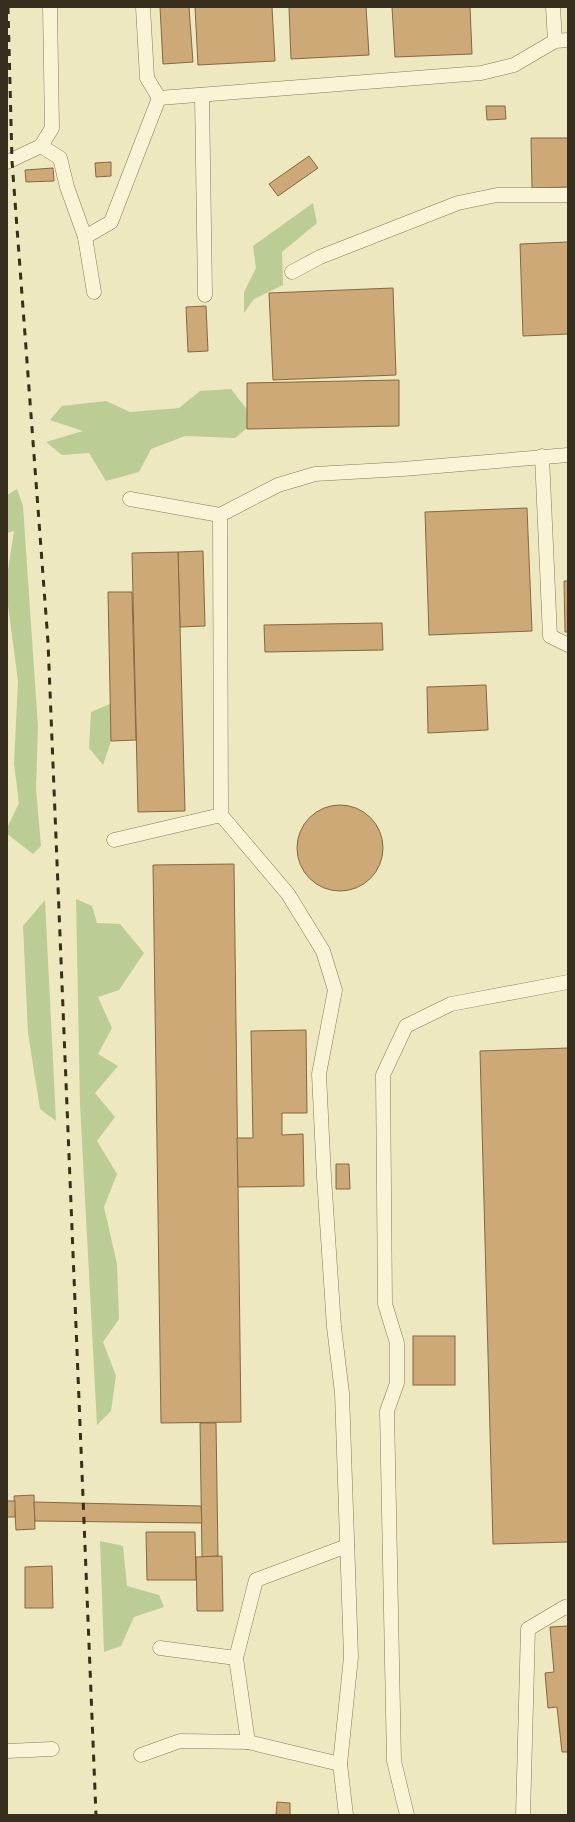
<svg xmlns="http://www.w3.org/2000/svg" width="575" height="1822" viewBox="0 0 575 1822" font-family="'Libre Baskerville',serif">
	<rect width="100%" height="100%" fill="#eee8c1"/>
	<g fill="#bccc95">
		<path d="M313 203 317 223 282 252 283 285 254 299 244 313V292L256 268 253 246Z"/>
		<path d="M231 389 256 421 235 438 185 436 151 449 139 472 106 481 89 453 62 455 46 442 83 431 50 420 62 406 106 401 130 412 179 408 200 391Z"/>
		<path d="M17 489 23 506 38 727 36 789 41 846 33 854 7 834V828L19 803 14 764 18 681 7 598V576L14 531 7 533V495Z"/>
		<path d="M110 704 111 741 103 765 89 748 91 712Z"/>
		<path d="M76 899 92 906 97 923 120 924 144 953 119 990 98 997 112 1028 98 1054 118 1066 95 1093 115 1117 97 1141 117 1174 104 1207 117 1264 119 1319 103 1342 116 1376 111 1411 97 1425 80 1104Z"/>
		<path d="M45 900 56 1121 40 1109 28 1033 23 926Z"/>
		<path d="M100 1541 123 1546 127 1586 159 1595 164 1607 134 1617 121 1646 104 1652Z"/>
	</g>
	<g fill="#cca977" stroke="#86673f">
		<path d="M160 7H189L193 62 163 64Z"/>
		<path d="M195 7H272L275 61 198 65Z"/>
		<path d="M289 7H366L369 55 291 59Z"/>
		<path d="M392 7H470L472 54 395 57Z"/>
		<path d="M486 106H505L506 119 487 120Z"/>
		<path d="M531 138H568V187L532 188Z"/>
		<path d="M309 156 318 168 278 196 269 184Z"/>
		<path d="M111 162V176L96 177 95 163Z"/>
		<path d="M53 168 54 181 26 182 25 170Z"/>
		<path d="M568 242V334L523 336 520 244Z"/>
		<path d="M393 288 396 375 273 380 269 293Z"/>
		<path d="M206 306 208 351 188 352 186 307Z"/>
		<path d="M399 380V426L247 429V383Z"/>
		<path d="M527 508 532 631 429 635 425 512Z"/>
		<path d="M203 551 205 626 180 627 178 552Z"/>
		<path d="M178 552 185 811 138 812 132 553Z"/>
		<path d="M564 581H568V632H565Z"/>
		<path d="M108 592H132L136 740 111 741Z"/>
		<path d="M382 623 383 650 265 652 264 625Z"/>
		<path d="M486 685 488 730 428 733 427 687Z"/>
		<circle cx="340" cy="848" r="43"/>
		<path d="M234 864 241 1422 161 1423 153 865Z"/>
		<path d="M306 1030 307 1113H282V1135L303 1134 304 1186 238 1187 237 1138H253L251 1031Z"/>
		<path d="M568 1048V1542L493 1544 480 1051Z"/>
		<path d="M336 1164H349L350 1189H336Z"/>
		<rect x="413" y="1336" width="42" height="49"/>
		<path d="M200 1423H216L218 1556 202 1557Z"/>
		<path d="M34 1495 35 1529 16 1530 14 1496Z"/>
		<rect x="7" y="1501" width="8" height="16"/>
		<path d="M34 1502 201 1506 202 1523 35 1521Z"/>
		<path d="M146 1532H195L196 1580H147Z"/>
		<path d="M222 1556 223 1611H197L196 1557Z"/>
		<path d="M52 1566 53 1608H25V1567Z"/>
		<path d="M568 1626V1752H562L557 1707 548 1708 545 1673 554 1672 550 1627Z"/>
		<path d="M277 1802 290 1803V1815H276Z"/>
	</g>
	<g fill="none" stroke-linecap="round" stroke-linejoin="round">
		<g stroke="#877959" stroke-width="15">
			<g id="service">
				<path d="M143 7 147 78 159 98 481 73 514 65 555 41 568 40"/>
				<path d="M553 7 555 41"/>
				<path d="M202 95 205 295"/>
				<path d="M41 146 60 158 67 187 85 237 94 292"/>
				<path d="M7 162 41 146 52 128 50 7"/>
				<path d="M85 237 111 222 159 98"/>
				<path d="M292 272 320 257 458 203 497 195H568"/>
				<path d="M542 456 550 636 568 645"/>
				<path d="M130 499 220 515 278 485 315 474 403 469 568 455"/>
				<path d="M220 515 221 815 288 894 323 951 335 990 319 1074 324 1177 334 1327 342 1393 351 1657 340 1764 346 1815"/>
				<path d="M114 840 221 815"/>
				<path d="M160 1648 236 1658"/>
				<path d="M248 1742 236 1658 256 1580 347 1546"/>
				<path d="M7 1751 52 1749"/>
				<path d="M141 1755 180 1741 248 1742 340 1764"/>
				<path d="M407 1815 394 1761 387 1411 397 1383V1343L385 1304 383 1075 406 1026 451 1004 568 982"/>
				<path d="M523 1815 528 1629 565 1607 568 1608"/>
			</g>
		</g>
		<use href="#service" stroke="#f9f4d5" stroke-width="14"/>
		<path stroke="#372e1d" stroke-width="3" stroke-dasharray="7 7" stroke-linecap="butt" d="M8 7 12 161 48 642 96 1815"/>
	</g>
	<rect width="575" height="1822" fill="none" stroke="#372e1d" stroke-width="16"/>
</svg>
